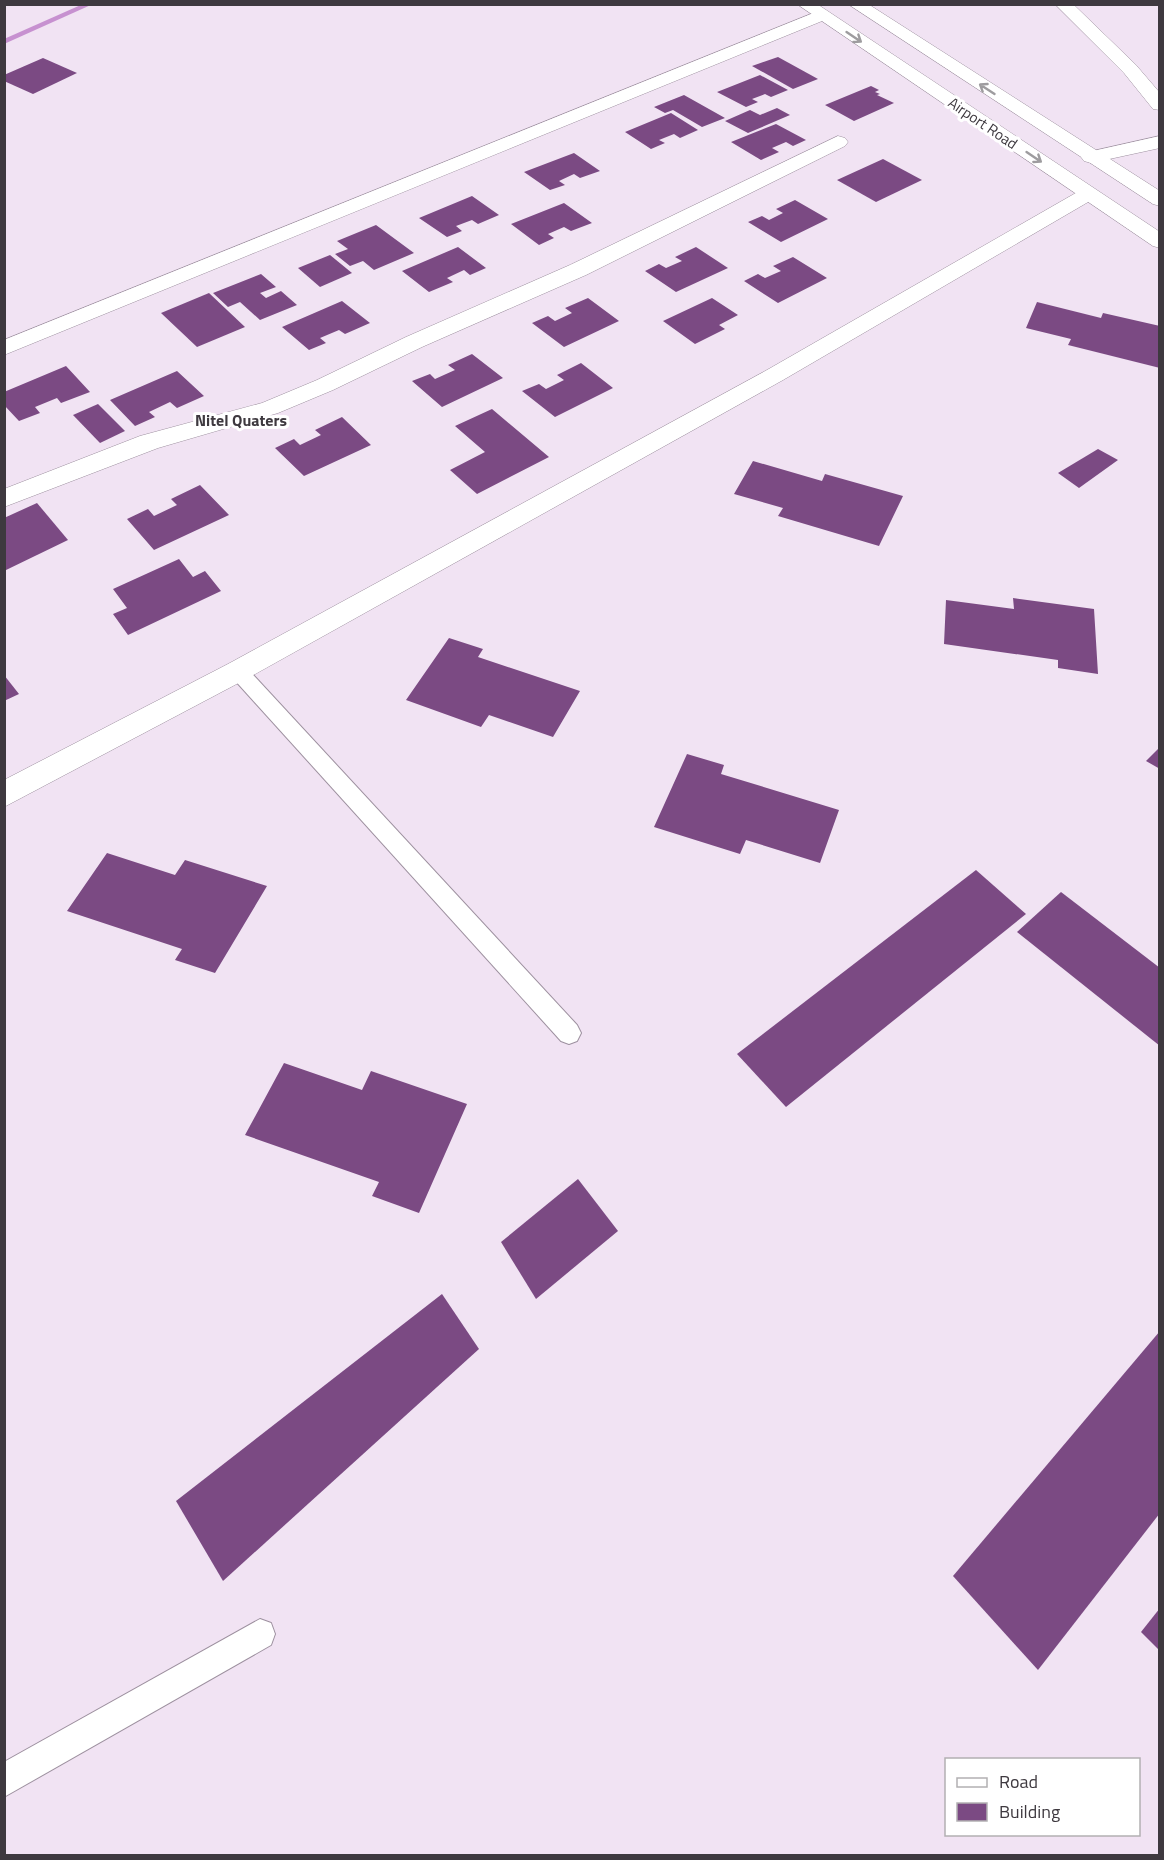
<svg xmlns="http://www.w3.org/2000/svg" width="1164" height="1860" viewBox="0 0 1164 1860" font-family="'Titillium Web',sans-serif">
	<rect width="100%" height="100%" fill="#f1e3f3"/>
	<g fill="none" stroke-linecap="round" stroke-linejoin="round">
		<path fill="#c791d0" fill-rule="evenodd" d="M83 4H93L4 44V39Z"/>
	</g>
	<g fill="#7b4a83">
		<path d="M778 57 818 79 793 89 752 66Z"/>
		<path d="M43 58 77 73 33 94 4 81V75Z"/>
		<path d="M760 75 788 90 771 97 765 94 752 99 758 102 746 107 717 92Z"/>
		<path d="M871 86 879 90 875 92 880 94 877 95 894 103 854 121 825 105Z"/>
		<path d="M684 95 725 118 702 127 673 110 665 113 654 107Z"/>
		<path d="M777 108 790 115 748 133 725 121 750 110 760 115Z"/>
		<path d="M671 113 698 130 680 138 674 134 659 140 665 143 651 149 625 132Z"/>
		<path d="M776 124 806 140 793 146 786 142 772 148 779 152 761 160 731 142Z"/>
		<path d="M574 153 600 171 580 178 574 174 559 181 565 185 550 190 524 172Z"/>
		<path d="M883 159 922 180 876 202 837 180Z"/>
		<path d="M472 196 499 215 478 224 472 220 456 226 462 231 447 237 419 218Z"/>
		<path d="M795 200 828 219 781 242 748 222 762 216 769 220 783 213 776 209Z"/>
		<path d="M564 203 592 223 571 231 564 227 548 234 554 238 539 245 511 224Z"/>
		<path d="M376 225 414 253 374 270 363 261 350 266 335 254 348 249 337 241Z"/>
		<path d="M458 247 486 268 470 275 464 270 447 278 453 282 429 292 402 271Z"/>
		<path d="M696 247 728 268 676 292 645 271 659 264 666 268 682 261 675 257Z"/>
		<path d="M330 255 352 273 320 287 298 268Z"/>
		<path d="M793 257 827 278 778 303 744 281 758 274 765 278 781 271 773 266Z"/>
		<path d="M261 274 276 287 260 293 266 298 281 291 297 305 260 320 240 302 228 307 213 293Z"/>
		<path d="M209 293 245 327 197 347 161 313Z"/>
		<path d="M588 298 619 321 564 347 532 323 548 316 555 321 572 313 565 308Z"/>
		<path d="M712 298 738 315 719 325 725 329 695 344 663 321Z"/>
		<path d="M342 301 370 323 345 334 339 330 320 338 326 343 309 350 282 327Z"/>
		<path d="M1037 302 1101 318 1103 313 1160 326V368L1068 345 1071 339 1026 328Z"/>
		<path d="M472 354 503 378 442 407 412 381 430 374 435 379 455 370 448 365Z"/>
		<path d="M581 363 613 388 555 417 522 391 539 384 546 389 564 380 557 375Z"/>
		<path d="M66 366 90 392 61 403 57 398 35 407 40 413 19 421 4 405V392Z"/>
		<path d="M177 371 204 396 177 408 170 402 149 412 155 417 135 426 110 400Z"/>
		<path d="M98 404 125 431 100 443 73 415Z"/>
		<path d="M492 409 549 457 477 494 450 470 485 452 455 426Z"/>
		<path d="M342 417 371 445 304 476 275 448 294 439 300 445 321 435 315 430Z"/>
		<path d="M1098 449 1118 460 1079 488 1058 473Z"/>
		<path d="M753 461 822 481 825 474 903 496 879 546 778 516 783 508 734 494Z"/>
		<path d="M200 485 229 515 154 550 127 519 148 509 154 516 177 505 171 499Z"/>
		<path d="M37 503 68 540 4 571V518Z"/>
		<path d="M179 559 193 577 205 571 221 591 128 635 113 614 127 608 113 589Z"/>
		<path d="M1013 598 1094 609 1098 674 1058 668V660L944 644 946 600 1014 609Z"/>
		<path d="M449 638 483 649 478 657 580 691 553 737 489 715 481 727 406 700Z"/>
		<path d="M4 675 19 694 4 701Z"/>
		<path d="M1160 747V769L1146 761Z"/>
		<path d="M687 754 724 765 721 774 839 810 820 863 746 840 740 854 654 827Z"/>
		<path d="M107 853 175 875 185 860 267 886 215 973 175 960 182 949 67 911Z"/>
		<path d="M976 870 1026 914 786 1107 737 1054Z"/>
		<path d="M1061 892 1160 968V1046L1017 932Z"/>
		<path d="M284 1063 362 1090 371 1071 467 1104 419 1213 372 1196 379 1182 245 1135Z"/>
		<path d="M578 1179 618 1231 536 1299 501 1242Z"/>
		<path d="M442 1294 479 1349 223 1581 176 1501Z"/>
		<path d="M1160 1331V1513L1038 1670 953 1576Z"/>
		<path d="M1160 1608V1651L1141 1632Z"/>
	</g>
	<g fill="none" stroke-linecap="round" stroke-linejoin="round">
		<g stroke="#9d909f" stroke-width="2">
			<g id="service">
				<path d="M238 664 245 666 577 1025 581 1033 577 1041 569 1044 561 1041 231 676 228 671 231 666Z"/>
				<path d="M260 1619 271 1623 275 1634 271 1645 4 1797V1762Z"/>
			</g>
		</g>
		<g stroke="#9d909f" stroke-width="1">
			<g id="minor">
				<path d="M1055 4H1073L1136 65 1160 93V110L1153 109 1124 73Z"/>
				<path d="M821 10 829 15 827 19 4 355V340Z"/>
				<path d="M838 136 845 138 848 142 845 146 586 275 422 347 333 390 278 413 158 448 4 507V489L140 436 262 403 317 380 406 337 570 265Z"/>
				<path d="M1160 136V148L1091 163 1084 161 1081 157 1084 153Z"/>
				<path d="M1088 188 1095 190 1098 194 1095 198 783 380 248 678 4 807V780L228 664 767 370 1081 190Z"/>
			</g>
		</g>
		<g stroke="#9d909f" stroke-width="1">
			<g id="tertiary">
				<path d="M797 4H817L1160 232V248L1153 246Z"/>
				<path d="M848 4H868L1160 191V206L1153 204Z"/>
			</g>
		</g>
		<use href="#service" fill="#fff" fill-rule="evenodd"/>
		<use href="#minor" fill="#fff" fill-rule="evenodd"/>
		<use href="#tertiary" fill="#fff" fill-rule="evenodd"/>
	</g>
	<defs><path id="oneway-shaft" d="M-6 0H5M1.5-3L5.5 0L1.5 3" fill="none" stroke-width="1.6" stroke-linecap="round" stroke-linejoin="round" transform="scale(1.5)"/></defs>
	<g stroke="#9e9c9f">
		<use href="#oneway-shaft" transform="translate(854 37) rotate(34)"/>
		<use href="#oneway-shaft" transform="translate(987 89) rotate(-147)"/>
		<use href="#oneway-shaft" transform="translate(1034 157) rotate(34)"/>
	</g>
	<g text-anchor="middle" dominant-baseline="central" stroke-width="6" stroke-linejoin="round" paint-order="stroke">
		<g font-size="15" fill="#3e393f" stroke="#fff">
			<text transform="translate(983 123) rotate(34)">Airport Road</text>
		</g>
		<g font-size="16" font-weight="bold" fill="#3e393f" stroke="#fff">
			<text x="241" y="420">Nitel Quaters</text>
		</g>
	</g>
	<rect width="1164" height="1860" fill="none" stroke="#3e393f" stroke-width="12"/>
	<rect x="945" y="1758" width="195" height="78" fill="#ffffff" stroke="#b2b0b2" stroke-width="1.5"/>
	<rect x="957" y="1778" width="30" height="9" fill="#ffffff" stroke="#b2b0b2" stroke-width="1.5"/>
	<text x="999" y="1788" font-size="18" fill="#3e393f">Road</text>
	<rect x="957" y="1803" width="30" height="18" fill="#7b4a83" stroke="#b2b0b2" stroke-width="1.5"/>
	<text x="999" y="1818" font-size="18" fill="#3e393f">Building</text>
</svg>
